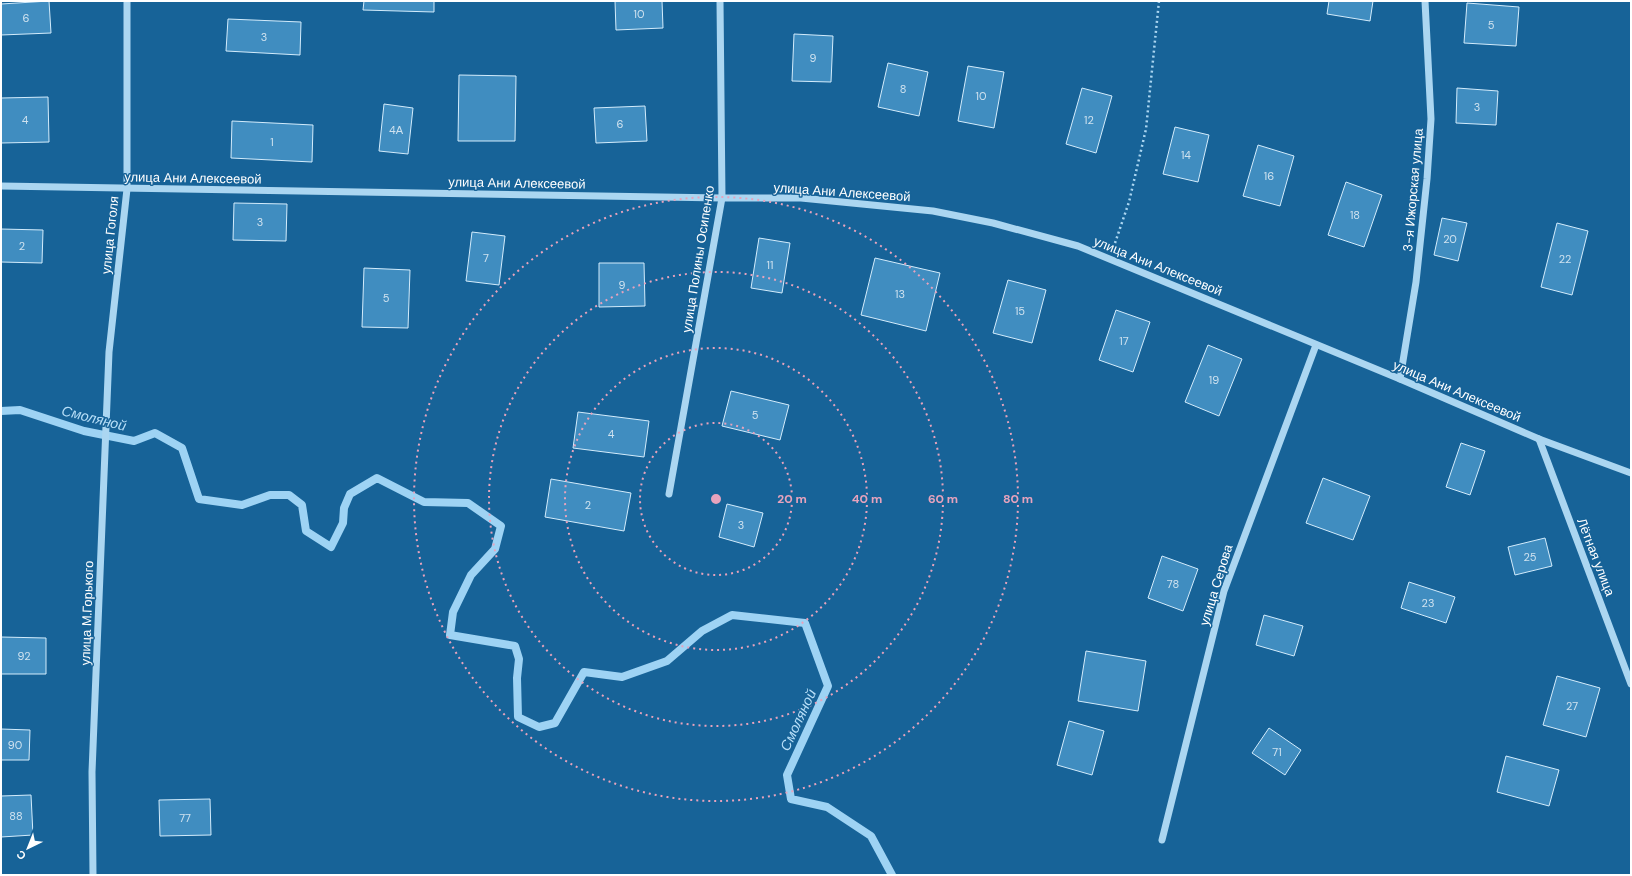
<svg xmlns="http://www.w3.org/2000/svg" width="1632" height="876" viewBox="0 0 1632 876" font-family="'DM Sans',sans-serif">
	<rect width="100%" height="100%" fill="#176398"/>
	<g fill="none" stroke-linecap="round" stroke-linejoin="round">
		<path stroke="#9ed3f4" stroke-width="8" d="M1 411 20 410 84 431 134 441 155 433 182 448 199 499 242 505 270 495H289L302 505 306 531 331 547 343 523 344 508 350 494 377 478 424 502 468 503 501 526 495 549 471 575 453 612 450 635 515 646 519 659 517 678 518 717 539 727 555 723 584 672 622 677 667 661 702 631 732 615 805 623 828 686 787 775 791 799 827 807 871 836 892 875"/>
	</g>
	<g fill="#408dc0" stroke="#d3ecfc">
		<path d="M49 1 51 33 1 35V4Z"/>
		<path d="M364 1H434V12L363 10Z"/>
		<path d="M615 1H662L663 28 616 30Z"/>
		<path d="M1329 1H1373L1370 21 1327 14Z"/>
		<path d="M1467 3 1519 7 1516 46 1464 43Z"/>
		<path d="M228 19 301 22 300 55 226 51Z"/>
		<path d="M794 34 833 36 831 82 792 81Z"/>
		<path d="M888 63 928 72 919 116 878 107Z"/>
		<path d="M968 66 1004 72 994 128 958 121Z"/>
		<path d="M459 75 516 76 515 141H458Z"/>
		<path d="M1082 88 1112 96 1096 153 1066 144Z"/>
		<path d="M1457 88 1498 91 1496 125 1456 123Z"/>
		<path d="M48 97 49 142 1 143V98Z"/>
		<path d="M384 104 413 108 408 154 379 151Z"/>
		<path d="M645 106 647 141 596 143 594 108Z"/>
		<path d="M232 121 313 125 312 162 231 158Z"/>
		<path d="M1175 127 1209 135 1198 182 1163 174Z"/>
		<path d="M1258 145 1294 156 1280 206 1243 196Z"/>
		<path d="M1346 182 1382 195 1364 247 1328 235Z"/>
		<path d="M234 203 287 204 286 241 233 240Z"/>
		<path d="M1442 218 1467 223 1458 261 1434 255Z"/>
		<path d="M1557 223 1588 231 1572 295 1541 287Z"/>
		<path d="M1 229 43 230 42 263 1 262Z"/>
		<path d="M472 232 505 236 499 285 466 281Z"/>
		<path d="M759 238 790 243 782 293 751 288Z"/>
		<path d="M875 258 940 273 926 331 861 315Z"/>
		<path d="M599 263H644L645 306 599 307Z"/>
		<path d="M364 268 410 270 408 328 362 327Z"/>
		<path d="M1008 280 1046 290 1032 343 993 333Z"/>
		<path d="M1116 310 1150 322 1133 372 1099 360Z"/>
		<path d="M1208 345 1242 359 1219 416 1185 402Z"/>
		<path d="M731 391 789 405 780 440 722 426Z"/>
		<path d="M578 412 649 421 644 457 573 448Z"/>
		<path d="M1461 443 1485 451 1470 495 1446 487Z"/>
		<path d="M1323 478 1370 496 1353 540 1306 523Z"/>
		<path d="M551 479 631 493 624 531 545 517Z"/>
		<path d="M727 504 763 513 754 547 719 537Z"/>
		<path d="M1545 538 1552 566 1515 575 1508 547Z"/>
		<path d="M1162 556 1198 569 1183 611 1148 598Z"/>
		<path d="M1409 582 1455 597 1446 623 1401 608Z"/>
		<path d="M1264 615 1303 626 1294 656 1256 645Z"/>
		<path d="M1 637 46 638V674H1Z"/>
		<path d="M1086 651 1146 661 1138 711 1078 701Z"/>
		<path d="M1557 676 1600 688 1586 737 1543 725Z"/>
		<path d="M1069 721 1104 731 1092 775 1057 765Z"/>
		<path d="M1269 728 1301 750 1285 775 1252 753Z"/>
		<path d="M1 729 30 730 29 760H1Z"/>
		<path d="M1506 756 1559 770 1549 806 1497 792Z"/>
		<path d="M31 795 33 835 1 837V796Z"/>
		<path d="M210 799 211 835 160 836 159 800Z"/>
	</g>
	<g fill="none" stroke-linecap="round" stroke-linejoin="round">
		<path stroke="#abd6f1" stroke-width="2.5" stroke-dasharray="2 3" stroke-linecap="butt" d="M1115 243 1129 202 1146 129 1159 1"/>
		<g stroke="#abd6f1" stroke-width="7">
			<path d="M1 186 722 198H801L933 211 993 223 1078 246 1400 379 1539 439 1631 473"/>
			<path d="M1400 379 1416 282 1427 179 1431 119 1425 1"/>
			<path d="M1539 439 1631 684"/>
			<path d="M669 494 722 198 720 1"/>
			<path d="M1162 840 1224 591 1316 345"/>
			<path d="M93 875 92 772 109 352 127 189V1"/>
		</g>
	</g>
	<g fill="none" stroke="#e7a3bd" stroke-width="2" stroke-dasharray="2 4">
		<circle cx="716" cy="499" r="76"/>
		<circle cx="716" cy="499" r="151"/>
		<circle cx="716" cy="499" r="227"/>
		<circle cx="716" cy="499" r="302"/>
	</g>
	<g text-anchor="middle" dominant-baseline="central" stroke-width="3" stroke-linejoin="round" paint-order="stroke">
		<g font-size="11" fill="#cfe2ef">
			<text x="639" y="14">10</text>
			<text x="26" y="18">6</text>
			<text x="1491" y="25">5</text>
			<text x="264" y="37">3</text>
			<text x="813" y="58">9</text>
			<text x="903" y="89">8</text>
			<text x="981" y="96">10</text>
			<text x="1477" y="107">3</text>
			<text x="25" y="120">4</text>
			<text x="1089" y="120">12</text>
			<text x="620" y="124">6</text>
			<text x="396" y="130">4А</text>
			<text x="272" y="142">1</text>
			<text x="1186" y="155">14</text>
			<text x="1269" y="176">16</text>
			<text x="1355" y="215">18</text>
			<text x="260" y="222">3</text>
			<text x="1450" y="239">20</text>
			<text x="22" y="246">2</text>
			<text x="486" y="258">7</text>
			<text x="1565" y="259">22</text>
			<text x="770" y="265">11</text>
			<text x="622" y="285">9</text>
			<text x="900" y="294">13</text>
			<text x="386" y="298">5</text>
			<text x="1020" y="311">15</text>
			<text x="1124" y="341">17</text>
			<text x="1214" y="380">19</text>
			<text x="755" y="415">5</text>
			<text x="611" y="434">4</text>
			<text x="588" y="505">2</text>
			<text x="741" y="525">3</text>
			<text x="1530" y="557">25</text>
			<text x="1173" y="584">78</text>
			<text x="1428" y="603">23</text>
			<text x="24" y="656">92</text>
			<text x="1572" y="706">27</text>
			<text x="15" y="745">90</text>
			<text x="1277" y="752">71</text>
			<text x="16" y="816">88</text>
			<text x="185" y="818">77</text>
		</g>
		<g font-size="13" fill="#fff" stroke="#176398">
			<text transform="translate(193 178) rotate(1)">улица Ани Алексеевой</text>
			<text transform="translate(517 183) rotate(1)">улица Ани Алексеевой</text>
			<text transform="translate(1413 190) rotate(-85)">3-я Ижорская улица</text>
			<text transform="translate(842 192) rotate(4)">улица Ани Алексеевой</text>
			<text transform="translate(110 235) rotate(-84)">улица Гоголя</text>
			<text transform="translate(698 259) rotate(-81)">улица Полины Осипенко</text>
			<text transform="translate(1158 266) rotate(22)">улица Ани Алексеевой</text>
			<text transform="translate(1457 391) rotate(23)">улица Ани Алексеевой</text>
			<text transform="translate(1596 557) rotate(69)">Лётная улица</text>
			<text transform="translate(1216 585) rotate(-73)">улица Серова</text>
			<text transform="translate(87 613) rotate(-88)">улица М.Горького</text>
		</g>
		<g font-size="14" font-style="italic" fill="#b8dff8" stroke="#176398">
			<text transform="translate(94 418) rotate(14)">Смоляной</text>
			<text transform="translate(798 720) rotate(-65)">Смоляной</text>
		</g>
	</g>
	<circle cx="716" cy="499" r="6" fill="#e7a3bd" stroke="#176398" stroke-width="2"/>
	<g font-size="12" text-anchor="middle" font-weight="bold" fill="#e7a3bd" stroke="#176398" stroke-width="3" stroke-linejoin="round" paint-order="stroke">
		<text x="792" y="503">20 m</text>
		<text x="867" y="503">40 m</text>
		<text x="943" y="503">60 m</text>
		<text x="1018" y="503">80 m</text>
	</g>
	<rect width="1632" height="876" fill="none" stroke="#ffffff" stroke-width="4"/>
	<g transform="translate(28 848) rotate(223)" stroke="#176398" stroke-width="3" paint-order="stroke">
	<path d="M0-3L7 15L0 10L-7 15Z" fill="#ffffff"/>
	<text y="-6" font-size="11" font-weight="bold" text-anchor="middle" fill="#ffffff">С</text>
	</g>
</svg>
